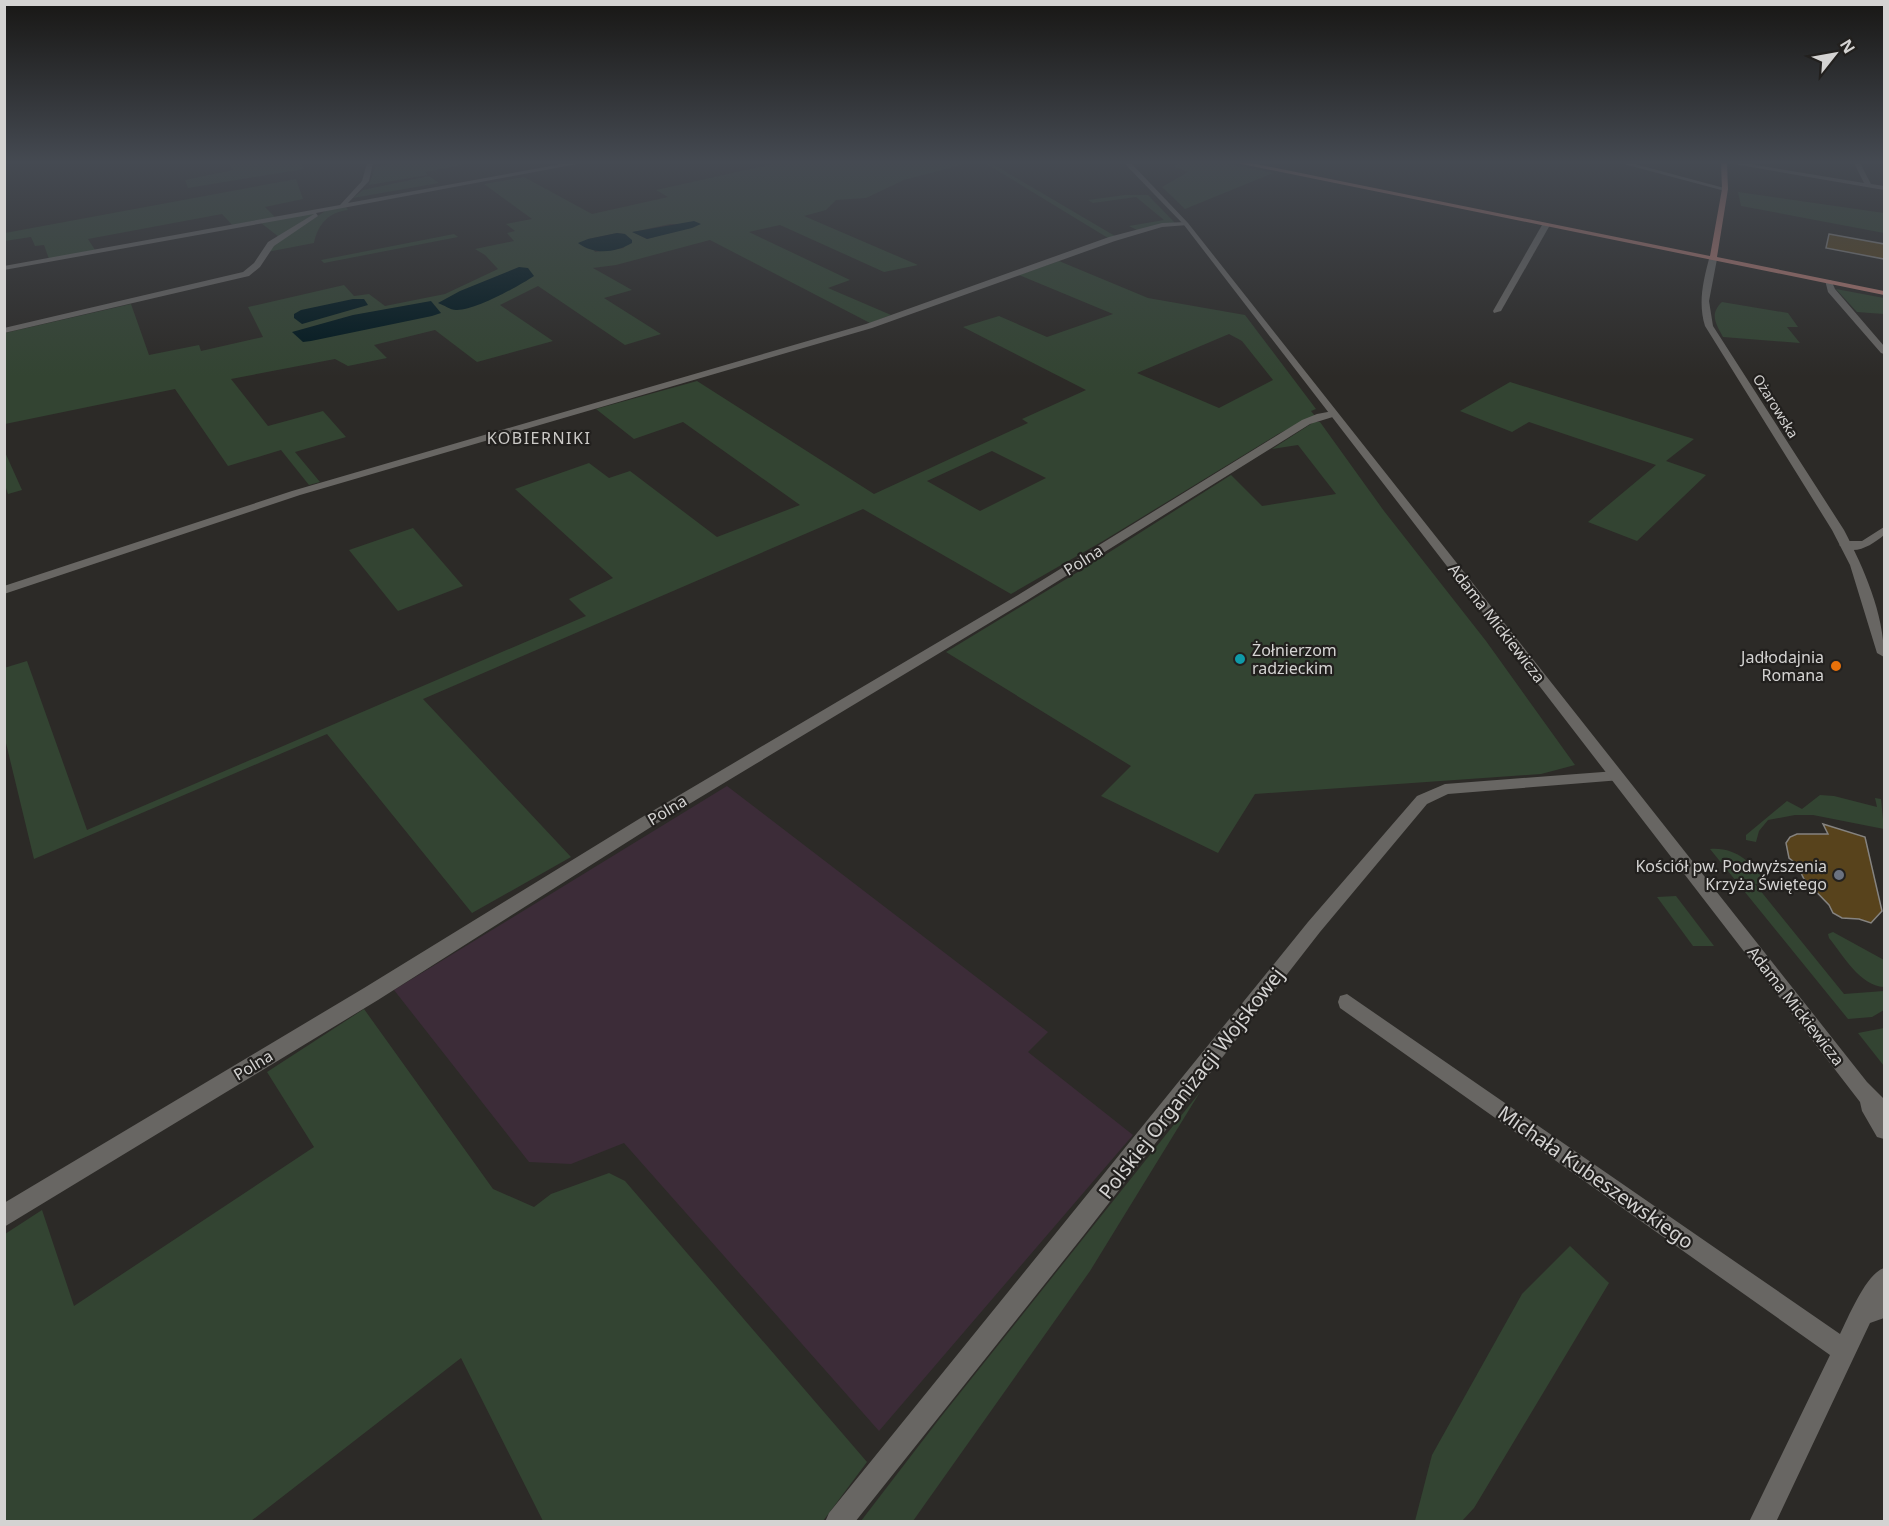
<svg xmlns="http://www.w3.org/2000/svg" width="1889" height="1526" viewBox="0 0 1889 1526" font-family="'Noto Sans',sans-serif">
	<rect width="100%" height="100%" fill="#2c2a27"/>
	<path fill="#3c2c38" d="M727 786 1048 1032 1028 1052 1133 1135 879 1431 624 1143 571 1164 529 1162 394 990Z"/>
	<g fill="#334432" fill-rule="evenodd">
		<path d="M228 163H305L301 164 304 169 188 188 185 180 233 170Z"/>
		<path d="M396 163H472L425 172 428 175 369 185 375 167Z"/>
		<path d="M777 163H969L904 180 866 198 836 200 826 210 804 216 918 265 884 272 780 225 749 232 850 280 828 288 891 315 870 323 710 240 616 265 593 268 632 290 604 298 661 334 625 345 538 286 500 305 553 341 477 362 435 330 374 345 387 358 348 366 335 359 231 379 268 426 323 411 346 437 295 452 320 482 309 485 281 450 228 466 175 389 5 424V333L131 304 149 355 199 345 201 351 263 337 248 307 344 285 354 296 369 294 385 306 445 294 498 269 485 255 475 249 514 241 507 233 515 231 506 224 532 219 484 184 524 177 592 214 668 197 656 190ZM670 224H700L647 239 633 232ZM617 233 625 234 624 248 595 252 588 239Z"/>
		<path d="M985 163H991L1115 236 1108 238Z"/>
		<path d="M1178 163H1226L1273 173 1185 209 1162 187 1188 172 1173 166Z"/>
		<path d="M429 176 439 183 353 198 363 190Z"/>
		<path d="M296 179 303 199 265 207 276 218 318 212 279 237 261 223 234 227 222 214 88 239 95 250 49 259 44 245 35 246 31 237 5 241V233Z"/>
		<path d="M1738 192 1884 213V233L1741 206Z"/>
		<path d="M1125 195H1148L1175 223 1137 230 1129 226 1164 220 1136 197 1093 203 1088 200Z"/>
		<path d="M346 207 348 210C329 212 318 224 314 243L267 252 274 244 327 210Z"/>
		<path d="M454 234 458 237 324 263 321 260Z"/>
		<path d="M1059 261 1148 298 1245 315 1316 409 1311 411 1315 416 1278 434 1103 541 1011 594 863 509 423 699 571 857 472 913 327 734 34 859 5 739 4 668 27 661 87 830 586 616 569 599 613 578 515 489 589 463 609 478 630 471 717 537 800 505 683 422 634 439 596 409 697 381 874 494 1028 423 1022 419 1086 390 963 327 999 316 1047 337 1113 314 1019 275ZM1229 334 1242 341 1273 380 1219 408 1137 373ZM992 451 1046 478 980 511 927 481Z"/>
		<path d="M1836 289 1884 298V314L1857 312Z"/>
		<path d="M1722 302 1788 313 1798 327H1787L1800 343 1723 337C1716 324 1709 314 1722 302Z"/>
		<path d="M1510 382 1694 439 1666 461 1706 475 1637 541 1588 522 1656 465 1529 422 1512 432 1460 411Z"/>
		<path d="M1314 422H1320L1384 511 1486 641 1575 765 1541 774 1255 794 1218 853 1101 796 1131 766 946 652 1086 567 1231 475 1262 506 1336 494 1298 445 1272 449Z"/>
		<path d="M4 450 22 490 8 494 5 485Z"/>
		<path d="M413 528 463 586 398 611 349 550Z"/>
		<path d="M1820 795 1834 796 1877 807 1875 798 1881 799 1884 829 1813 815H1795L1768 820 1759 831 1756 842 1746 840V835L1787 801 1802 809Z"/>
		<path d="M1710 849C1737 847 1751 863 1767 883L1755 884 1844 994 1884 991V1010L1872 1017 1848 1019Z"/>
		<path d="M1676 896 1714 946H1693L1657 897Z"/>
		<path d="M1833 932 1884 960V987C1860 986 1843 955 1829 938L1828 934Z"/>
		<path d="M364 1009 493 1189 534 1207 551 1194 609 1173 625 1181 867 1462 823 1521H543L461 1358 251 1521 5 1522V1234L42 1210 74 1306 314 1147 267 1072Z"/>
		<path d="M1884 1028V1066L1858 1033Z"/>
		<path d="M1200 1092 1090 1271 913 1521H861L940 1418Z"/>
		<path d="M1570 1246 1609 1283 1474 1508 1462 1521H1415L1432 1455 1522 1294Z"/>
	</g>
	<g fill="#00181e">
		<path d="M694 221 701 224 692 228 647 239 632 232Z"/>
		<path d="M617 233 625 234 632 240V243C615 253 594 255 578 243L588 239Z"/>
		<path d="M519 267 528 268 534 276C519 286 474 311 456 310 450 310 444 305 438 303L460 291Z"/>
		<path d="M353 299H364L368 305 302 324 294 318V314L301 310Z"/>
		<path d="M431 301 441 313 432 316 311 341 303 342 292 332 353 315Z"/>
	</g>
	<g fill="#58431c" stroke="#858380" stroke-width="1.5">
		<path d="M1829 234 1884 244V259L1826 248Z"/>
		<path d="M1823 824 1865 837 1882 911 1871 923 1859 919 1842 918 1833 913 1829 905 1804 879 1799 869 1794 867 1795 863 1789 858 1786 843 1790 837 1797 834H1828Z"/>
	</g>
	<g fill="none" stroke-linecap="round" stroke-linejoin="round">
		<g fill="#686663" fill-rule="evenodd">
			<path d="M367 163H373L369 181 348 203 567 163H582L316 213 318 216 274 246 260 267 249 276 4 333V328L243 272 254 263 268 242 314 214 4 270V266L340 205 362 181Z"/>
			<path d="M1620 163H1631L1728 189 1725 191Z"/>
			<path d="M1728 163H1744L1864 183 1854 163H1860L1871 184 1884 186V190Z"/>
			<path d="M1186 222 1188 225 1162 227 1115 241 872 328 300 495 4 594V586L292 491 866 324 1109 237 1162 223Z"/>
			<path d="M1546 223 1550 225 1501 311 1494 313 1493 311 1542 225Z"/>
			<path d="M1825 280H1831L1835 289 1884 346V354L1881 353 1828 292Z"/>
			<path d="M1333 411 1336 412V416L1310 424 1026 601 651 827 378 1000 4 1227V1203L364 988 639 819 1018 595 1302 420 1317 414Z"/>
			<path d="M1884 527V535C1872 545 1854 557 1839 545L1845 541H1862Z"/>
			<path d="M1616 771 1621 772 1624 776 1621 780 1448 794 1427 804 1320 932 1084 1235 855 1522H825L829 1513 1308 922 1417 796 1445 784Z"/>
			<path d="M1347 994 1840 1334C1849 1316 1866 1274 1884 1268V1318L1870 1323 1776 1522H1749L1830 1355 1340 1008 1338 1002 1340 996Z"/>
		</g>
		<g fill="#686663" fill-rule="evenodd">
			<path d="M1124 163H1131L1188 223 1867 1082 1884 1099V1139L1877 1137 1862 1111 1860 1102 1184 225Z"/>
			<path d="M1713 257 1717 259 1709 301 1713 326 1844 530C1864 569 1884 613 1884 657L1877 653 1850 565 1832 530 1705 326C1698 303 1703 282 1709 259Z"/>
		</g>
		<path fill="#b27870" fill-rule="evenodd" d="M1237 163H1251L1710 256 1722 189 1721 163H1727L1728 189 1717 257 1884 291V295Z"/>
	</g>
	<linearGradient id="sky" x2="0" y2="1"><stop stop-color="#181715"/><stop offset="0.43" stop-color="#454a52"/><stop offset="1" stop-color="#454a52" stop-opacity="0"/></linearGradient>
	<rect width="1889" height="377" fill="url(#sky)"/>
	<circle fill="#0f9aa8" stroke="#22201e" stroke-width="2" cx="1240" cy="659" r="6"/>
	<circle fill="#e8710a" stroke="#22201e" stroke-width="2" cx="1836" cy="666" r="6"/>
	<circle fill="#6b7280" stroke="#22201e" stroke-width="2" cx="1839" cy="875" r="6"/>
	<g text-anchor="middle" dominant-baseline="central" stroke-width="4.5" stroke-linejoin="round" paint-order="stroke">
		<g font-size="14" fill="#d4d3d2" stroke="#22201e">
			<text transform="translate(1776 406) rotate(58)">Ożarowska</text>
		</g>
		<g font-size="16" letter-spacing="1.5" fill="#cdcbc8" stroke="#22201e">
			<text x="539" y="438">KOBIERNIKI</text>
		</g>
		<g font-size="16" fill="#d4d3d2" stroke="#22201e">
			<text transform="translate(1083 560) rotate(-32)">Polna</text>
			<text transform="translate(1497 623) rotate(52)">Adama Mickiewicza</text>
			<text transform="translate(667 810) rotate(-31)">Polna</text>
			<text transform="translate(1796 1006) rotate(52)">Adama Mickiewicza</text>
			<text transform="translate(253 1065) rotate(-31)">Polna</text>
		</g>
		<g font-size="16" fill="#d4d3d2" stroke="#22201e" text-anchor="end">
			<text x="1252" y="650" text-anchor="start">Żołnierzom<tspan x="1252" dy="18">radzieckim</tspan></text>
			<text x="1824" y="657">Jadłodajnia<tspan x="1824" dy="18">Romana</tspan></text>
			<text x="1827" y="866">Kościół pw. Podwyższenia<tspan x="1827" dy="18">Krzyża Świętego</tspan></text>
		</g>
		<g font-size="20" fill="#d4d3d2" stroke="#22201e">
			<text transform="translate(1191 1083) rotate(-52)">Polskiej Organizacji Wojskowej</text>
			<text transform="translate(1596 1177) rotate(35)">Michała Kubeszewskiego</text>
		</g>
	</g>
	<rect width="1889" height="1526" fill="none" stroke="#d4d3d2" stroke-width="12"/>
	<g transform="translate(1835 54) rotate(59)" stroke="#22201e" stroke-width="4.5" paint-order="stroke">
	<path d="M0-4.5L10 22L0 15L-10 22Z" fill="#d4d3d2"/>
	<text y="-9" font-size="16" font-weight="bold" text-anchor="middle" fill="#d4d3d2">N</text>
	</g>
</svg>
